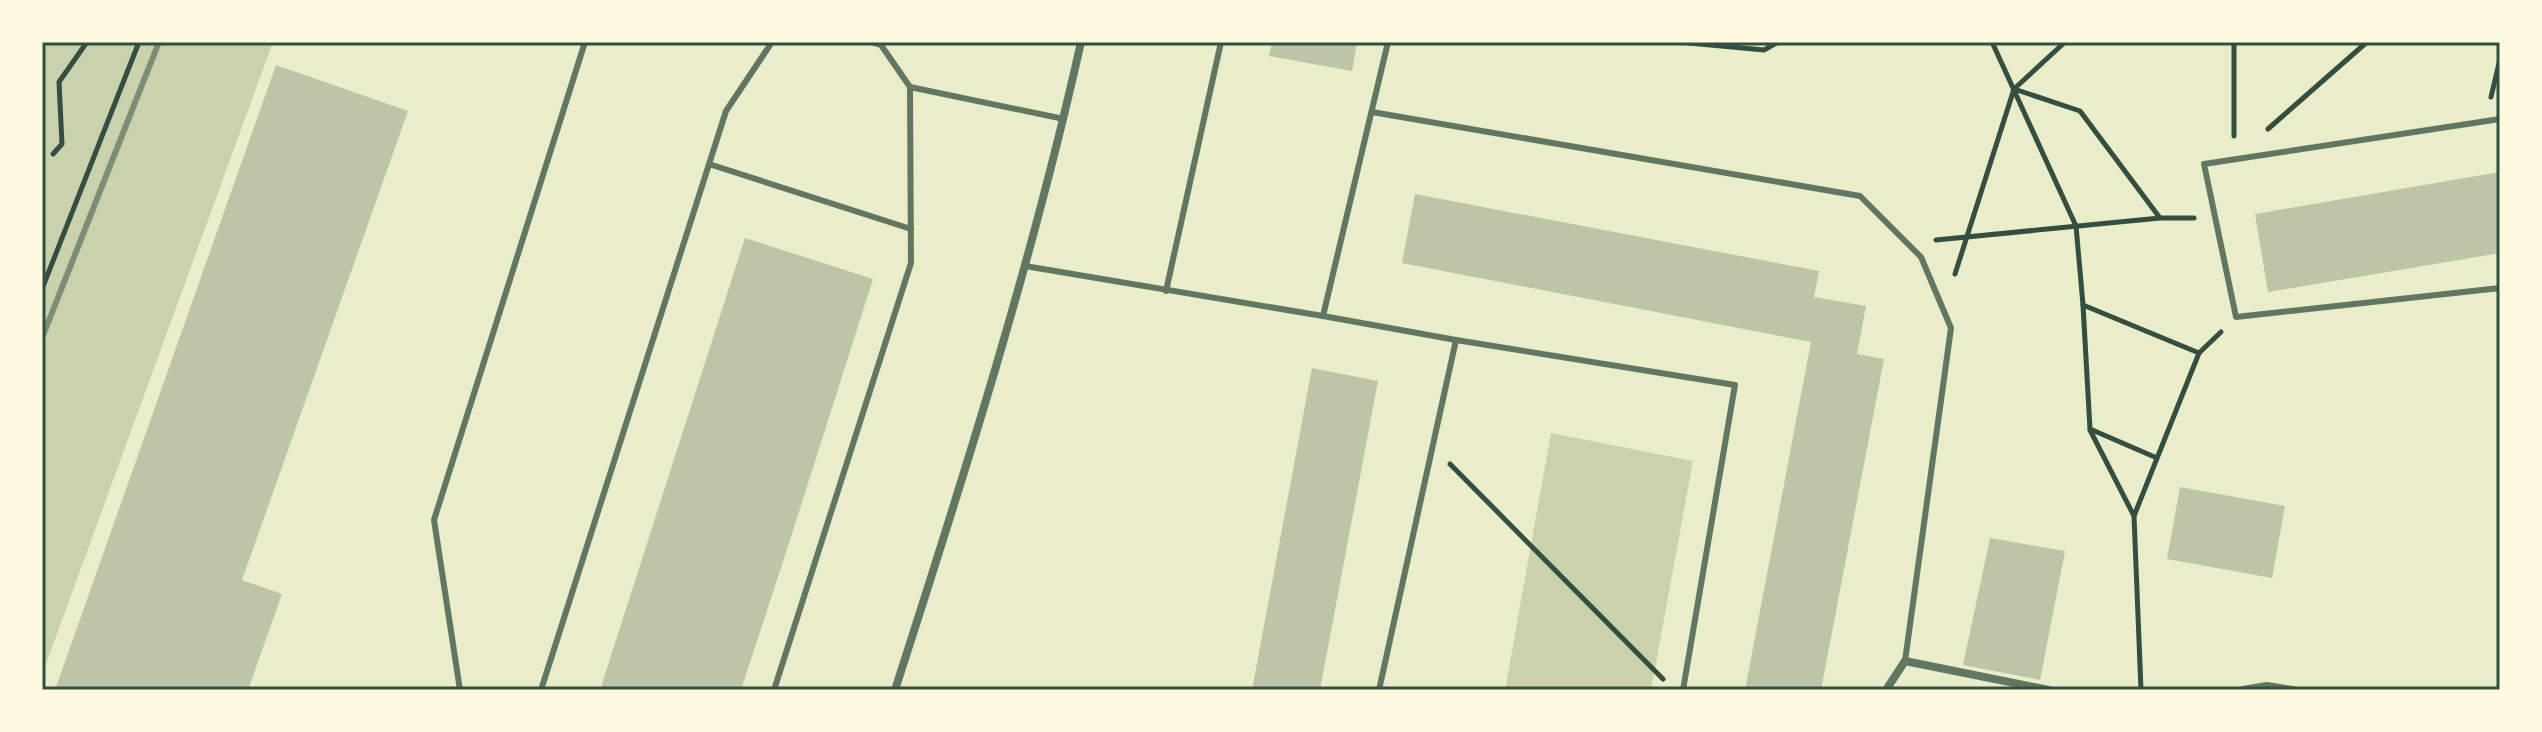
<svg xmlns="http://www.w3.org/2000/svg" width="2542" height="732" viewBox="0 0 2542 732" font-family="'Alegreya Sans',sans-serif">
	<rect width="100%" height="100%" fill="#e9edc9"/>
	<g fill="#cad2ad">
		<path d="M42 42H273L42 675Z"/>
		<path d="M1551 433 1693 461 1651 690H1505Z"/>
	</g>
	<g fill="#bcc5a7">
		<path d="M1272 42H1357L1352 71 1269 56Z"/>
		<path d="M276 65 408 111 242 580 282 594 248 690H55Z"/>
		<path d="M2500 172V253L2268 292 2255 214Z"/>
		<path d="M1415 194 1819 271 1814 297 1866 306 1857 354 1884 359 1821 690H1745L1811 342 1402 263Z"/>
		<path d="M745 238 873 279 790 540 741 690H600Z"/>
		<path d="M1312 368 1378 381 1320 690H1252Z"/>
		<path d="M2180 487 2285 506 2272 578 2167 559Z"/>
		<path d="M1990 538 2065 551 2040 680 1963 665Z"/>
	</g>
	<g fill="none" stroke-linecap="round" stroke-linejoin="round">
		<g stroke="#344e41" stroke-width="5">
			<path d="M1678 42 1764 50 1778 42"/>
			<path d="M1992 42 2076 226 2083 305"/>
			<path d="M2014 89 2080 111 2160 218H2194"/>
			<path d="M2491 97 2500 59"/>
			<path d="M2268 129 2367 42"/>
			<path d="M2234 136V42"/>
			<path d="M53 154 62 144 59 82 87 42"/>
			<path d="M1936 240 2160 218"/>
			<path d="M1955 274 2014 89 2065 42"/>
			<path d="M42 289 139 42"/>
			<path d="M2199 353 2221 332"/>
			<path d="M2090 430 2134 516"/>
			<path d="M1450 464 1663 679"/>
			<path d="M2141 690 2134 516 2199 353 2083 305 2090 429 2157 458"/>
		</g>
		<g stroke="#617663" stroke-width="6">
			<path d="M910 87 1064 119"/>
			<path d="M1372 112 1860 196 1921 257 1951 328 1905 661"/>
			<path d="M2500 119 2204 164 2236 317 2500 288"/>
			<path d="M709 164 911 229"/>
			<path d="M1025 266 1323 316 1388 42"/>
			<path d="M1166 291 1221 42"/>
			<path d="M1323 316 1456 340 1379 690"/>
			<path d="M1456 340 1735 385 1683 690"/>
			<path d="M460 690 434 520 585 42"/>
			<path d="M541 690 726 111 772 42"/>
			<path d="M774 690 911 263 910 87 881 45 871 42"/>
		</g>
		<g stroke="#617663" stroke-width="8">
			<path d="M895 690C964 476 1032 262 1081 42"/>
			<path d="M1886 690 1905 661 2049 690"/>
			<path d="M2243 690 2267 686 2293 690"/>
		</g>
		<path stroke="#7c8e77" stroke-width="6" d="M42 338 159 42"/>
	</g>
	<rect width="2542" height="732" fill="none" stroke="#fefae0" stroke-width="88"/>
	<rect x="44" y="44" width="2454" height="644" fill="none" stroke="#344e41" stroke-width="3"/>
</svg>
